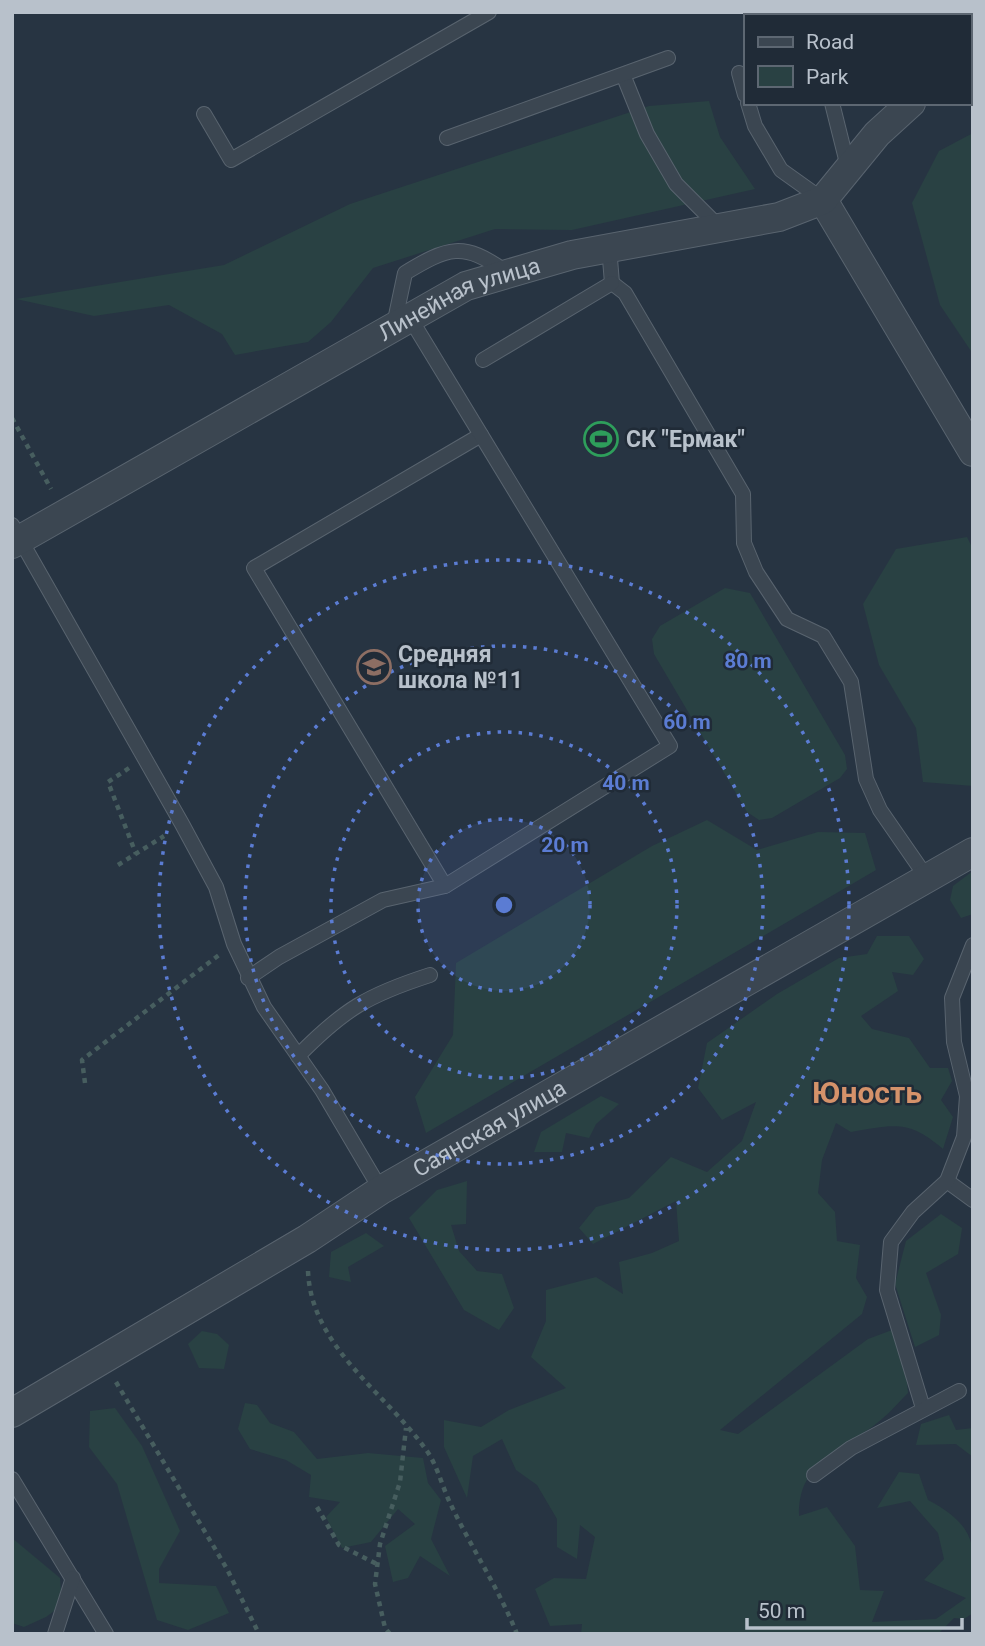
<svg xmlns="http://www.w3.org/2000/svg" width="985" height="1646" viewBox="0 0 985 1646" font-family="Roboto,sans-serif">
	<rect width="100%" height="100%" fill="#273442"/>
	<g fill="#294143">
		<path d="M867 12H973V29L969 31V16H867Z"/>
		<path d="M709 101 720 137 755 189 572 230 495 229 373 268 331 322 308 342 235 355 222 334 169 305 94 316 16 299 224 265 350 204 649 106Z"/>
		<path d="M973 133V354L940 305 912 203 939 151Z"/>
		<path d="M967 537 973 549V786L923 782 916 728 879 665 863 604 896 549Z"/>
		<path d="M725 588 750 593 845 755 847 769 840 778 772 818 759 820 747 812 654 654 652 639 660 626Z"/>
		<path d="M707 820 757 850 818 832 865 833 876 870 426 1133 415 1097 453 1035 456 963 652 846Z"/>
		<path d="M973 871V914L961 918 950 900 953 886Z"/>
		<path d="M877 936H909L924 959 913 975 892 972 898 991 861 1016 872 1029 909 1038 930 1068H948L952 1081 941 1100 953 1117 943 1149C908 1119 894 1125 851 1132L836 1123 822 1160 818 1193 835 1212 837 1241 860 1245 856 1278 867 1297 862 1314 720 1430 738 1434 868 1339 892 1330 905 1361 908 1393C898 1403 888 1415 877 1423 841 1452 798 1461 799 1516L827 1507 855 1546 860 1590 884 1591 872 1622 936 1619 966 1598 924 1580 944 1559 938 1533 910 1501 877 1508 899 1472 919 1474 928 1500C985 1530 973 1554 973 1613L964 1619 954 1618 938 1634H581L582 1624 550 1626 535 1589 554 1578 586 1579 595 1537 580 1525 577 1559 557 1547V1519L537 1485 516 1470 502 1439 473 1456 467 1498 444 1447V1420L481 1427 509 1410 566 1388 531 1357 546 1321V1290L596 1277 623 1294 619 1262 652 1253 679 1241 676 1201 593 1244 579 1228 596 1207 629 1198 671 1157 707 1172 742 1141 756 1102 722 1120 698 1088 707 1043 777 994 839 958 867 954Z"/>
		<path d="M601 1096 619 1104 596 1124 589 1138 566 1133 562 1152H534L541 1132Z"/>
		<path d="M467 1181 466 1224 451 1225 459 1251 477 1271 502 1274 514 1308 499 1330 464 1310 409 1218 437 1190Z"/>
		<path d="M941 1214 962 1228 958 1254 926 1273 941 1315 939 1335 915 1347 895 1284 906 1241Z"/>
		<path d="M366 1233 384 1246 348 1267 351 1282 329 1277 331 1252Z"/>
		<path d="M202 1331 217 1334 229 1345 224 1369 199 1368 188 1344Z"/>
		<path d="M245 1403 257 1405 270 1423 294 1432 317 1459 368 1453 423 1458 428 1483 441 1500 431 1539 450 1576 420 1556 408 1578 393 1582 385 1546 415 1524 398 1509 371 1542 342 1548 326 1517 340 1502 309 1497 311 1475 286 1460 250 1449 238 1429Z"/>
		<path d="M115 1408 142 1446 180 1531 159 1569V1583L216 1586 229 1613 188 1630 157 1620 117 1484 89 1447 90 1411Z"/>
		<path d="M949 1415 956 1430 973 1428V1457L956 1444 916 1445 921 1424Z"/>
		<path d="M12 1538 60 1578 62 1605 46 1617 24 1627 12 1623Z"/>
	</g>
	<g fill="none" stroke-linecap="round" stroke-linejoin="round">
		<g stroke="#59646f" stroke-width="16">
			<g id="service">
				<path d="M814 12 816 16"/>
				<path d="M739 73 745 95"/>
				<path d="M624 77 647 134 676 184 719 227"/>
				<path d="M748 103 755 126 781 170 823 200"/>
				<path d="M832 103 848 167"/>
				<path d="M204 114 231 160 489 12"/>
				<path d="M447 138 668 58"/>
				<path d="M609 247 612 283"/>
				<path d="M612 283 625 293 743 494 744 543 756 572 787 619 823 636 851 682 866 779 880 810 927 878"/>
				<path d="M394 325 405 273C448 247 463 241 506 272"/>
				<path d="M483 360 612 283"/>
				<path d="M12 525 182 824 216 887 234 944 264 1007 322 1090 381 1190"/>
				<path d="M445 886 254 568 481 435"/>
				<path d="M248 978 279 957 383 900 445 886 670 746 410 318"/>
				<path d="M298 1056C344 1009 368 995 430 975"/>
				<path d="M947 1181 973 1200"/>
				<path d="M923 1408 887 1290 891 1242 913 1212 947 1181 964 1137 967 1096 954 1042 952 998 973 945"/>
				<path d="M814 1475 851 1448 959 1391"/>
				<path d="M12 1479 106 1634"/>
				<path d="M55 1634 73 1578"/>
			</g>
		</g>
		<g stroke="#59646f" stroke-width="30">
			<g id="minor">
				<path d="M969 67 973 65"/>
				<path d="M823 200 973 452"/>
				<path id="s1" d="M12 544 466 286 572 255 779 217 823 200 877 134 911 103"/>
				<path id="s2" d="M12 1413 307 1239 381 1190 973 852"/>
			</g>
		</g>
		<g stroke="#475e5f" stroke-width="4.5" stroke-dasharray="5 5" stroke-linecap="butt">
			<path d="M12 418 51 489"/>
			<path d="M129 768 108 782 136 854"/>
			<path d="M118 865 164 836"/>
			<path d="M85 1083 82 1060 219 955"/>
			<path d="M308 1271C311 1346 384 1392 424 1447 437 1463 442 1487 451 1505 472 1549 499 1589 517 1634"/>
			<path d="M116 1382 227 1569 259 1634"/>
			<path d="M317 1507 339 1545 377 1564"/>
			<path d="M390 1634 385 1628 375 1584 380 1544 400 1482 406 1428"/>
		</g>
		<use href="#service" stroke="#3b4651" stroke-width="14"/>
		<use href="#minor" stroke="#3b4651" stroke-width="28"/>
	</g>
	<circle cx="504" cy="905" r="86" fill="#5b7cd3" fill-opacity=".12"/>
	<g fill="none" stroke="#5b7cd3" stroke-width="3.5" stroke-dasharray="3.5 7">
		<circle cx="504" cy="905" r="86"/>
		<circle cx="504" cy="905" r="173"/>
		<circle cx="504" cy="905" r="259"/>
		<circle cx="504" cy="905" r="345"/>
	</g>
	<defs>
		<g id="stadium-ring" transform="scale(1.75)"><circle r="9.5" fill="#202b37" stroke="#2e9e5b" stroke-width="1.5"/><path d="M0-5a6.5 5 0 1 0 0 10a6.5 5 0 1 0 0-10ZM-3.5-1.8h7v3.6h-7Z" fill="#2e9e5b"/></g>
		<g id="school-ring" transform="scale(1.75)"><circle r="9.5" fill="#202b37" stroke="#8d6e63" stroke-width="1.5"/><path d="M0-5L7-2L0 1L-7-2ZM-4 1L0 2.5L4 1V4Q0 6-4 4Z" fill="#8d6e63"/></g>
	</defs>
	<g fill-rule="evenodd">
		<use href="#stadium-ring" x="601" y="439"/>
		<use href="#school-ring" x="374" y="667"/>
	</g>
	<g text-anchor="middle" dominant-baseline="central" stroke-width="5" stroke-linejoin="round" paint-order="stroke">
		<g font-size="23" fill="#b8c1cb" stroke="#202b37">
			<text stroke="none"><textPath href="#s1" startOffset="511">Линейная улица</textPath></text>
			<text stroke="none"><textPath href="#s2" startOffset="556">Саянская улица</textPath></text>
		</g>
		<g font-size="23" font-weight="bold" fill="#b8c1cb" stroke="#202b37" text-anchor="start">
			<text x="626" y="439">СК "Ермак"</text>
			<text x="398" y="654">Средняя<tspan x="398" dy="26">школа №11</tspan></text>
		</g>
		<g font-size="30" font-weight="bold" fill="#d5926a" stroke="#202b37">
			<text x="867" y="1092">Юность</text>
		</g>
	</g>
	<circle cx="504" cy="905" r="10" fill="#5b7cd3" stroke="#202b37" stroke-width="3.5"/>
	<g font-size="21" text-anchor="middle" font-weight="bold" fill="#5b7cd3" stroke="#202b37" stroke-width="5" stroke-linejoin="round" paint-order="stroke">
		<text x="748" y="668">80 m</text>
		<text x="687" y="729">60 m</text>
		<text x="626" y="790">40 m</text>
		<text x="565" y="852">20 m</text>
	</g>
	<rect width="985" height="1646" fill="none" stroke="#b8c1cb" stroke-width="28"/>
	<rect x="744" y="14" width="228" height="91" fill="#202b37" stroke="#5d6772" stroke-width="2"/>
	<rect x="758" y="37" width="35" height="10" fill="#3b4651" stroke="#5d6772" stroke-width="2"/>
	<text x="806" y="49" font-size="21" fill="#b8c1cb">Road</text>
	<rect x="758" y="66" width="35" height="21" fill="#294143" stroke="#5d6772" stroke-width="2"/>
	<text x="806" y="84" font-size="21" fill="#b8c1cb">Park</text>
	<path d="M747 1618v10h215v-10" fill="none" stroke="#b8c1cb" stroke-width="3.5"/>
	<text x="758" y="1618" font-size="21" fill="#b8c1cb" stroke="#202b37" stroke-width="5" paint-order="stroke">50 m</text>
</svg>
